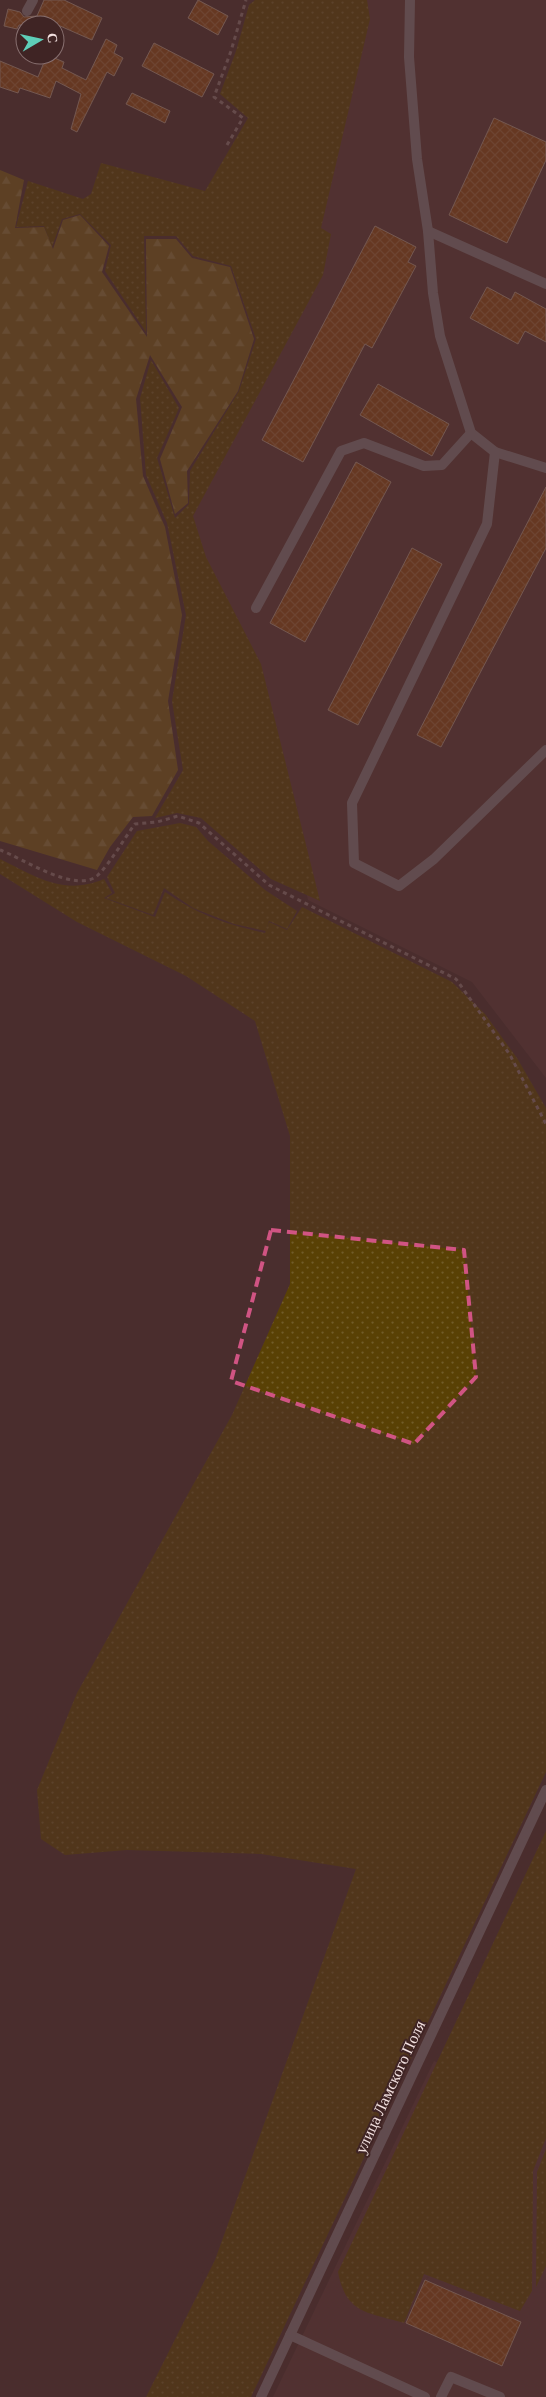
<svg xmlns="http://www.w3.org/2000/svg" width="546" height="2397" viewBox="0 0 546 2397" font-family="'Crimson Pro',serif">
	<defs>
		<pattern id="grass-dots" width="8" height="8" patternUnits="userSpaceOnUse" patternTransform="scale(1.25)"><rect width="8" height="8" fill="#594105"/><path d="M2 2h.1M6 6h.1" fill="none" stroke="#715c29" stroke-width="1.8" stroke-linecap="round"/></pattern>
		<pattern id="forest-firs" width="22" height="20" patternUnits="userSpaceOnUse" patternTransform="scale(1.25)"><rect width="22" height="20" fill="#745819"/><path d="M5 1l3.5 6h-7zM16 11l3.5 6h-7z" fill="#88703a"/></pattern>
		<pattern id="building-cross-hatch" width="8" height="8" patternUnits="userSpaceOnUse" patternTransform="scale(1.25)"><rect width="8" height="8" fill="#874514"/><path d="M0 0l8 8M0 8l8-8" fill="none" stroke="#986036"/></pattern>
	</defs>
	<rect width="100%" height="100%" fill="#4a2e2e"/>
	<g fill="#593636">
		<path d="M354 0H546V1078L472 982 308 900 256 693 185 516 313 266Z"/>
		<path d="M434 2061 546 2109V2397H273Z"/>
	</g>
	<g fill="url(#grass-dots)">
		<path d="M255 0H367L370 19 321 228 331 234 323 275 193 516 206 557 261 664 320 901 271 879 201 818 177 813 155 818 183 770 172 701 186 615 167 523 146 475 140 398 151 360 179 408 157 458 175 518 189 504 190 471 239 391 256 339 231 266 193 256 176 236H144L146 332 105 271 111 245 80 214 62 219 52 247 44 226 16 227 28 181 83 199 91 194 101 163 205 191 248 118 220 94 236 51 249 5Z"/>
		<path d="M180 823 196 827 208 841 265 890 297 911 287 929 269 921 266 931 234 924 193 908 164 888 153 915 106 898 115 893 107 877 137 831Z"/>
		<path d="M0 859C37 877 63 896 104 879L112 893 104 898 155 917 165 892C199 915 225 924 265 933L269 922 287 930 302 907 452 982 485 1014 517 1058 546 1108V1772L251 2397H146L215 2260 356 1869 261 1854 127 1850 65 1855 41 1839 37 1790 77 1693 232 1415 290 1284V1136L255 1021 186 976 77 922 0 874Z"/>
		<path d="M546 1831V2138L533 2171 532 2291 520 2311 424 2274 404 2323C367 2312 346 2314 338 2272Z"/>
		<path d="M546 2149V2266L536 2287 537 2172Z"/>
	</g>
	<path fill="url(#forest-firs)" d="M0 170 24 180 15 228 44 227 53 249 63 220 80 215 109 246 102 272 147 337 146 239H176L192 258 230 267 254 339 238 391 187 471 188 503 175 514 160 459 182 407 150 355 136 399 143 476 165 527 182 615 168 701 178 770 152 816 133 817 110 847 97 870 0 841Z"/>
	<g fill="url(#building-cross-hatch)" stroke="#a58a7a">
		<path d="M44 0H64L102 18 92 40 51 22V25H19L17 29 4 26 8 9 20 12 24 17 37 16Z"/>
		<path d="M198 0 228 16 218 35 188 18Z"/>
		<path d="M106 39 117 45 114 53 123 58 114 76 107 72 77 132 71 129 81 94 56 81 50 98 20 88 18 93 0 87V61L38 77 47 55 64 62 62 68 86 80Z"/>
		<path d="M154 43 214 74 202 97 142 66Z"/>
		<path d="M132 93 170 111 165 123 126 104Z"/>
		<path d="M494 118 546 142V160L507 243 449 215Z"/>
		<path d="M375 226 416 247 408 262 416 266 372 348 365 344 303 462 262 440Z"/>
		<path d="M487 287 511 300 515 292 546 309V342L525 331 518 344 470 318Z"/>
		<path d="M378 384 449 424 432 456 360 415Z"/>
		<path d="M356 462 391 482 305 642 270 623Z"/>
		<path d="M546 487V548L441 747 417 735Z"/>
		<path d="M412 548 442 564 358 725 328 710Z"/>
		<path d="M425 2280 521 2322 502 2366 406 2323Z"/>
	</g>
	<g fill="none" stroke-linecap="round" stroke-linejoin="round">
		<g stroke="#866e6d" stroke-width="3" stroke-dasharray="4 4" stroke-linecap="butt">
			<path d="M227 145 243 118 214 97 231 51 246 0"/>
			<path d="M0 850C22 858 77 895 98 875 112 861 123 840 135 824L157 822 178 816 199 823 269 885 456 979 510 1055 546 1124"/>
		</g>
		<g stroke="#7d7075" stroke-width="10">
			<path d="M410 0 409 57 417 159 428 231 433 293 440 336 471 433 495 452 546 468"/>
			<path d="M27 11 33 0"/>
			<path d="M428 231 546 284"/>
			<path d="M495 452 487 524 352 803 354 863 399 886 434 859 546 750"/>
			<path d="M256 608 341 451 364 443 424 466 442 465 471 433"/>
			<path d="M290 2335 425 2397"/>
			<path d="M441 2397 451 2377 500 2397"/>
		</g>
		<path stroke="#7d7075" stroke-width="10" d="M261 2397 546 1790"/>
	</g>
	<path d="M0 0H546V2397H0ZM271 1230 464 1250 476 1377 414 1444 231 1381Z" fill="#4a2e2e" fill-opacity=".55" fill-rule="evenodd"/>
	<path fill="none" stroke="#d05483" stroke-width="4" stroke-dasharray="10 6" stroke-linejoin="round" d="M271 1230 464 1250 476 1377 414 1444 231 1381Z"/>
	<g text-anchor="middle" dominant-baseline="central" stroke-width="4" stroke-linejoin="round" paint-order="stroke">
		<g font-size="16" fill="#f2e0df" stroke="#3f2424">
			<text transform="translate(390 2087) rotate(-65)">улица Ламского Поля</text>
		</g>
	</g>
	<g transform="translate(40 40) rotate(81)"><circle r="24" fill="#3f2424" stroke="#876f6f"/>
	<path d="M0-4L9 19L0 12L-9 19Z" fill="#5eceb8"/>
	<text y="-8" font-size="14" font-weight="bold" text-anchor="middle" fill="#f2e0df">С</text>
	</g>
</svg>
